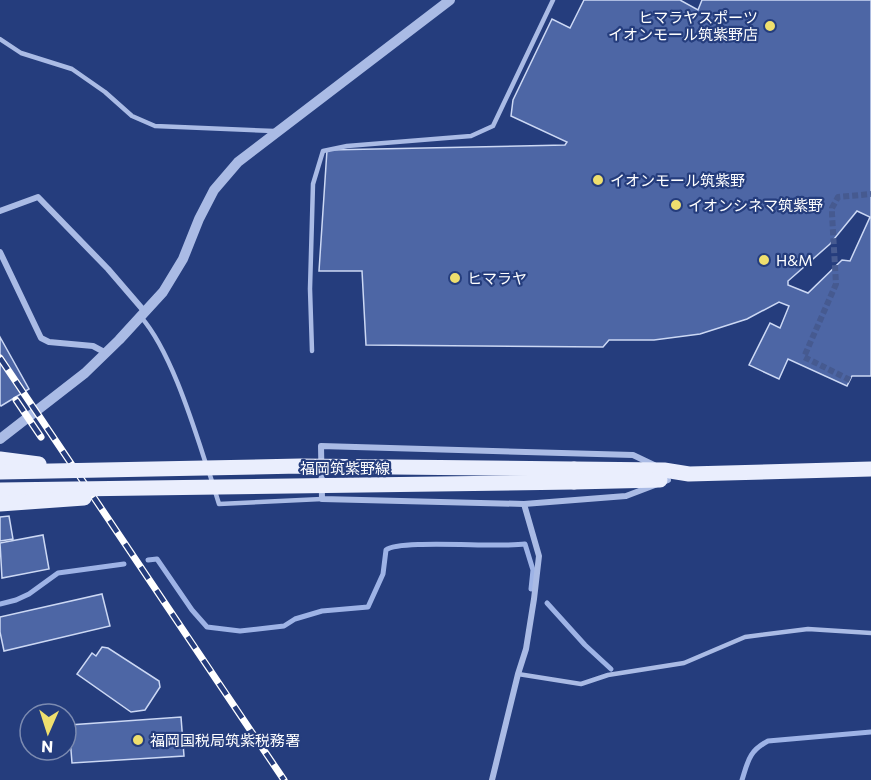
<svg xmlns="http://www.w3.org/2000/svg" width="871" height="780" viewBox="0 0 871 780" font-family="Commissioner,'Noto Sans JP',sans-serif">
	<rect width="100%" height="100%" fill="#253d7d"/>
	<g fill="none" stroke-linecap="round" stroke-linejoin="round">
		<g stroke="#9eb3e6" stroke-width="5">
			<path d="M148 560 157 559 192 610 207 627 240 631 284 626 295 619 322 611 368 607 383 574 386 550C400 539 498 548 525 544L533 570 531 589"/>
			<path d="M547 603 585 645 611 669"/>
			<path d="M0 604 16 600 29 594 58 573 124 564"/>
			<path d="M742 780C748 761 749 751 768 741L871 732"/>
		</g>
	</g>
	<g fill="#4d66a5" stroke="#ccd8f4" stroke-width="1.5" fill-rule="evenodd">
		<path d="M584 0H680L698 10 702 0H871V376H852L847 386 788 359 779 379 749 365 770 323 780 328 789 306 779 302 747 319 700 334 654 340H609L603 347 366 345 362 271H319L327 150 565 145 567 142 511 116 513 100 552 19 570 28ZM857 211 870 217 850 261 842 260 808 293 788 285V281L830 244Z"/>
		<path d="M0 337 29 389 1 406 0 405Z"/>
		<path d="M9 516 13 539 0 541V517Z"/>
		<path d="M43 535 49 569 2 578 0 543Z"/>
		<path d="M102 594 110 626 4 651 0 632V617Z"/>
		<path d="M102 647 108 648 159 681 160 687 145 710 131 712 77 674 92 653 96 656Z"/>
		<path d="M181 717 184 756 72 763 69 725Z"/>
	</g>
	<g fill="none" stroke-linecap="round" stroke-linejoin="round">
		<path stroke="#465a90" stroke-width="6" stroke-dasharray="6 3" stroke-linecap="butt" d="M850 380 804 357 836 284 832 214V208L838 197 871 194"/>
		<g stroke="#aabbe5" stroke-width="4.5">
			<path d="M0 39 21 53 72 69 105 92 132 116 155 126 274 131"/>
			<path d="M141 317C170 350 192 421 206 464"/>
			<path d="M312 351 310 289 313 184 323 151 347 146 471 136 493 126 553 0"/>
			<path d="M209 472 219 504 322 499"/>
			<path d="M518 674 581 684 608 675 684 663 745 637 808 629 871 633"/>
		</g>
		<g stroke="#aabbe5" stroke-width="6">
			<path d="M0 211 38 197 108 269 145 312"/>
			<path d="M0 252 41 338 49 342 93 346 106 353"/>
			<path d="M654 465 633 455 321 446 322 499 524 504 626 496 668 480"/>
			<path d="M492 780 518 674 526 649 534 599 539 556 524 504"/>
		</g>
		<path stroke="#aabbe5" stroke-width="10" d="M0 439 85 373 119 340 163 292 183 259 199 219 214 190 238 162 450 0"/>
		<g stroke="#eaeefd" stroke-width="15">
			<path d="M574 469 664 470 689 474 871 469"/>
			<path d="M574 482 660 480"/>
		</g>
		<g stroke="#fff" stroke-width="7">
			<g id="rail">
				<path d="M0 358 284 780"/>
				<path d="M16 400 41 437"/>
			</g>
		</g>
		<use href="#rail" stroke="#253d7d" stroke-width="4.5" stroke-dasharray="14" stroke-linecap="butt"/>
		<g stroke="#eaeefd" stroke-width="15">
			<path d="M0 459 39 464"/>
			<path d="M0 472 300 466 574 469"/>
			<path d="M0 490 574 482"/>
			<path d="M0 504 84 498"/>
		</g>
	</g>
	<g fill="#efdf6e" stroke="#253d7d" stroke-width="2">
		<circle cx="770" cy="26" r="6"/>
		<circle cx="598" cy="180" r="6"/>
		<circle cx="676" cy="205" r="6"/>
		<circle cx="764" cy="260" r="6"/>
		<circle cx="455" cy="278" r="6"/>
		<circle cx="138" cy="740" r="6"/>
	</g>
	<g text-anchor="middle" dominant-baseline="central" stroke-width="4.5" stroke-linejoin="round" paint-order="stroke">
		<g font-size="15" fill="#fff" stroke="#253d7d" text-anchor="start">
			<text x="758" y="17" text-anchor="end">ヒマラヤスポーツ<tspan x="758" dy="17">イオンモール筑紫野店</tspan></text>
			<text x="610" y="180">イオンモール筑紫野</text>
			<text x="688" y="205">イオンシネマ筑紫野</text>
			<text x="776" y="260">H&amp;M</text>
			<text x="467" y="278">ヒマラヤ</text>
			<text x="150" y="740">福岡国税局筑紫税務署</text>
		</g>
		<g font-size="15" fill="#fff" stroke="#253d7d">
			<text x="345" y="468">福岡筑紫野線</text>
		</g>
	</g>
	<g transform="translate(48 732) rotate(183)"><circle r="28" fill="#253d7d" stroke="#7c8bb1" stroke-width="1.5"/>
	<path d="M0-4.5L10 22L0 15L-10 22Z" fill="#efdf6e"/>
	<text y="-9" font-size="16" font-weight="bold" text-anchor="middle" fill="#ffffff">N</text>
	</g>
</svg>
